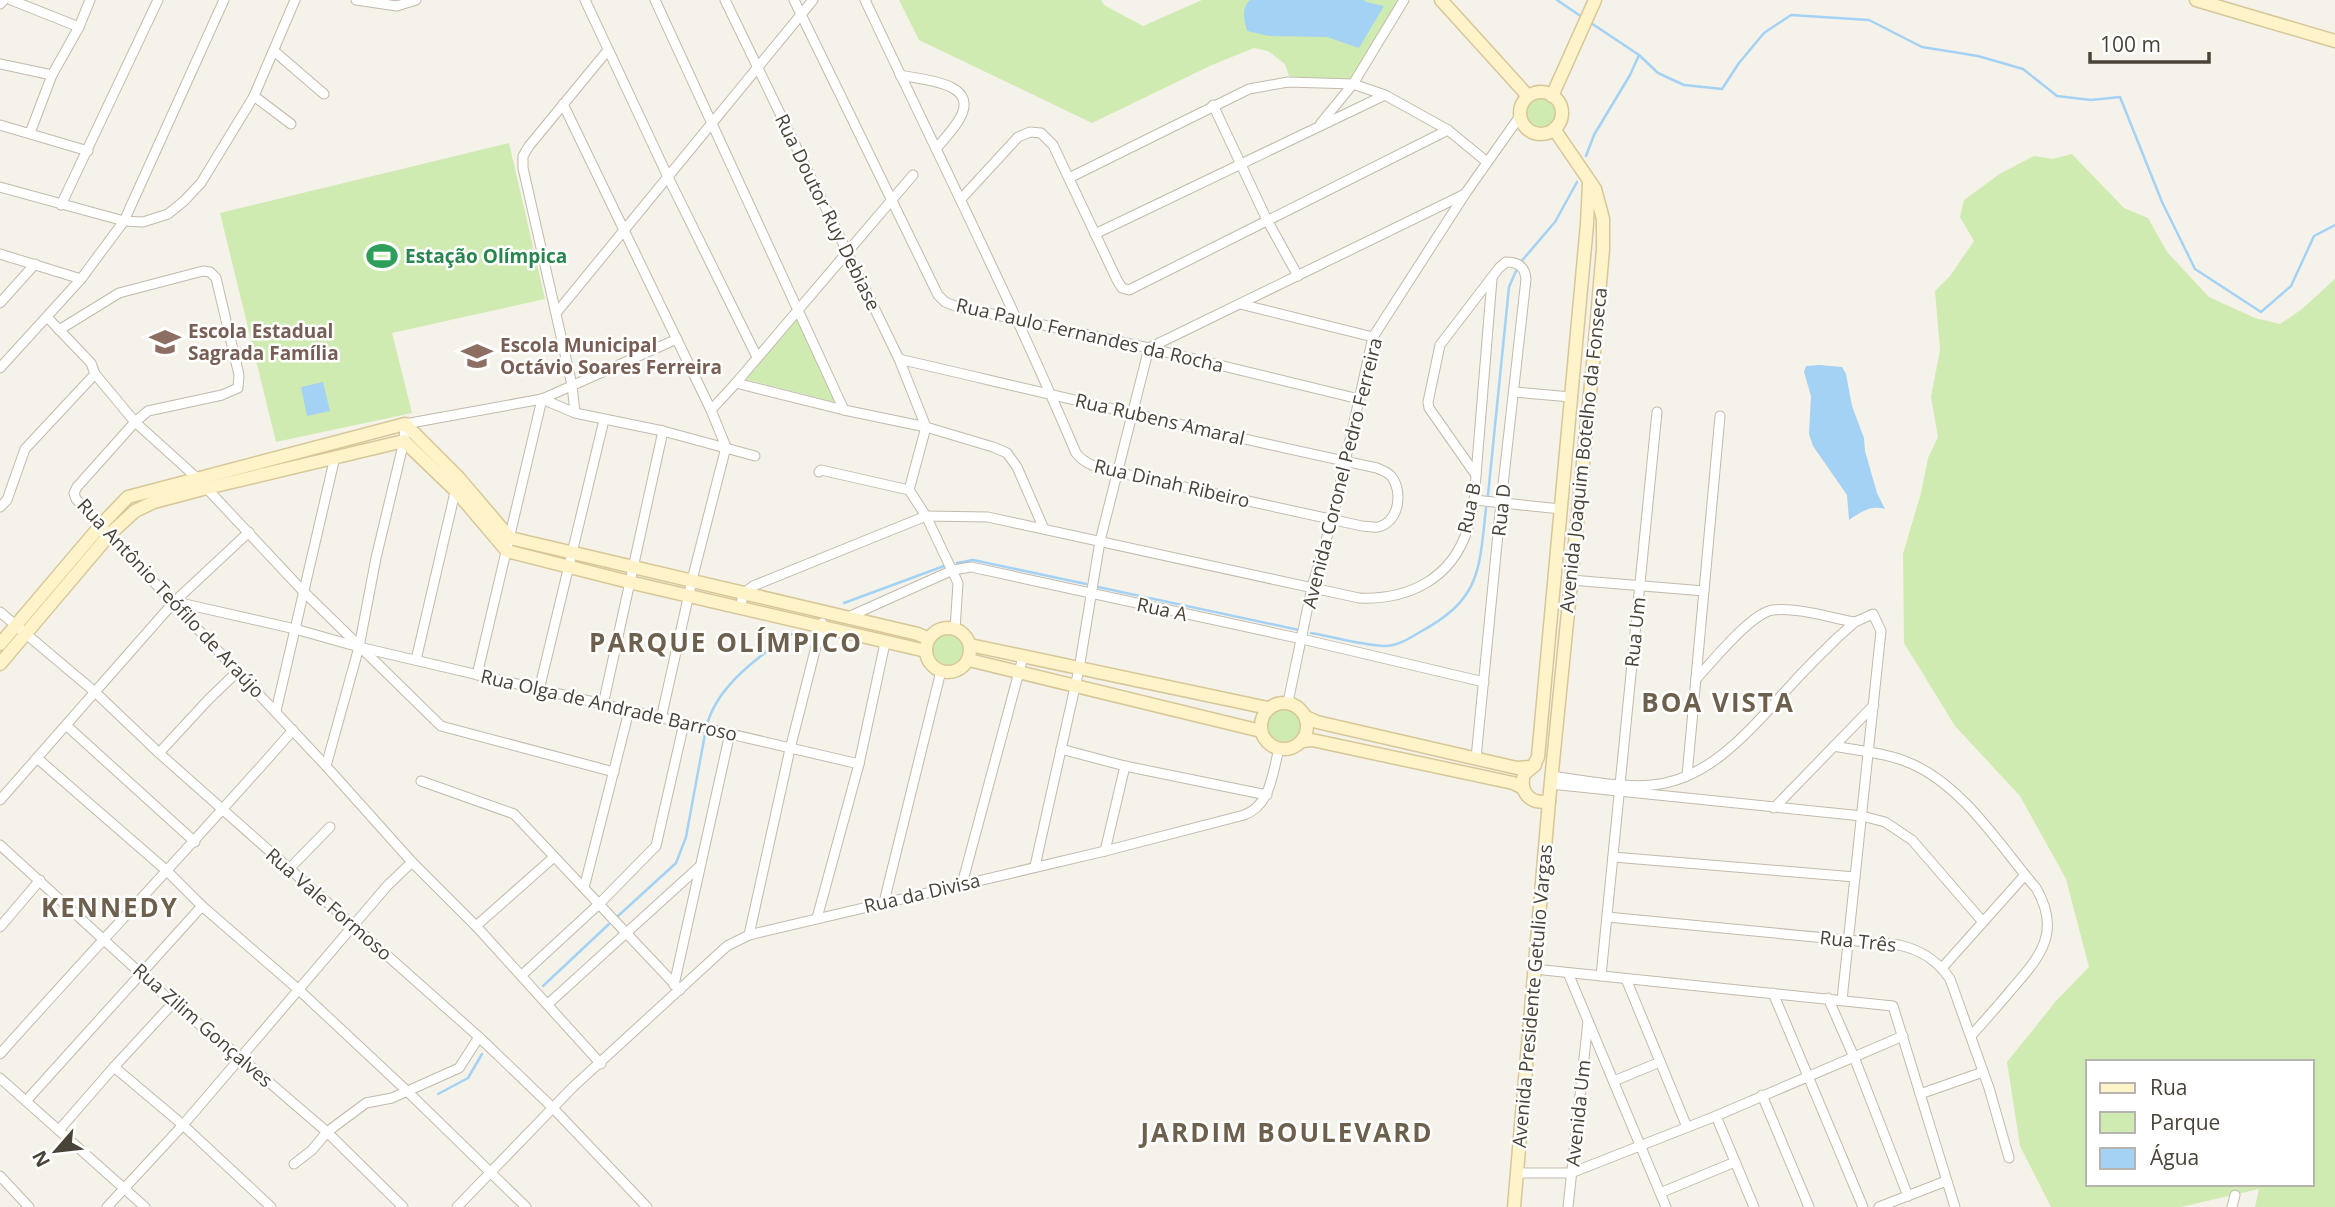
<svg xmlns="http://www.w3.org/2000/svg" width="2335" height="1207" viewBox="0 0 2335 1207" font-family="'Open Sans',sans-serif">
	<rect width="100%" height="100%" fill="#f5f2ea"/>
	<g fill="#d0ebb1" fill-rule="evenodd">
		<path d="M899 0H1101L1104 5 1143 26 1202 0H1403L1352 83 1289 76 1285 64 1268 51 1254 48 1212 65 1092 123 919 40Z"/>
		<circle cx="1541" cy="112" r="18"/>
		<path d="M509 143 545 299 392 333 412 413 276 442 220 213Z"/>
		<path d="M2072 154 2124 208 2148 218 2167 252 2209 297 2255 318 2280 324 2302 309 2335 279V1207H2255L2259 1189 2181 1207H2051L2020 1146 2007 1062 2056 1001 2089 967 2066 879 2020 796 1955 726 1904 643 1903 554 1921 493 1928 458 1938 437 1931 397 1940 350 1935 291 1950 276 1974 241 1960 217 1964 200 2001 173 2034 156 2053 159ZM2088 1062H2312V1184H2088Z"/>
		<path d="M797 318 838 403 744 379Z"/>
		<circle cx="948" cy="650" r="17"/>
		<circle cx="1284" cy="726" r="17"/>
	</g>
	<g fill="#a4d2f4">
		<path d="M1250 0H1364L1366 2 1384 6 1359 48 1327 37 1269 36 1247 31C1244 20 1241 8 1250 0Z"/>
		<path d="M1819 365 1842 367 1846 374 1852 406 1864 438 1865 451 1877 493 1885 509C1870 505 1861 512 1849 520L1847 495 1813 446 1809 434 1811 396 1804 372 1806 366Z"/>
		<path d="M323 382 330 411 307 416 301 387Z"/>
	</g>
	<g fill="none" stroke-linecap="round" stroke-linejoin="round">
		<g stroke="#a4d2f4" stroke-width="2.5">
			<path d="M1557 0 1582 17"/>
			<path d="M1591 23 1639 55 1658 73 1684 85 1722 89 1739 63 1764 33 1791 15 1869 20 1922 47 1978 56 2023 69 2057 96 2091 100 2120 97 2162 202 2195 269 2261 312 2291 286 2314 236 2335 225"/>
			<path d="M1586 156 1594 135 1630 75 1639 55"/>
			<path d="M1488 495 1509 287 1519 264 1555 222 1577 182"/>
			<path d="M957 563 973 560 1086 584"/>
			<path d="M1098 587 1299 630"/>
			<path d="M844 603 944 566"/>
			<path d="M1311 633C1335 637 1361 645 1385 646 1398 646 1410 638 1420 632 1481 599 1479 571 1486 508"/>
			<path d="M708 721C720 684 760 655 792 634"/>
			<path d="M618 916 676 863 686 837 705 734"/>
			<path d="M543 986 609 924"/>
			<path d="M438 1094 468 1078 482 1054"/>
		</g>
		<g stroke="#c2baab" stroke-width="11">
			<g id="street">
				<path d="M11 0 79 27"/>
				<path d="M356 0 397 6 416 0"/>
				<path d="M585 0 668 177 757 357"/>
				<path d="M655 0 844 410"/>
				<path d="M725 0 899 359 926 427 909 490"/>
				<path d="M794 0 938 295 945 302 955 306 1149 348 1359 399"/>
				<path d="M865 0C936 151 1011 300 1076 453 1086 466 1101 468 1116 472L1362 526C1366 526 1374 528 1378 527 1400 522 1403 490 1391 476 1388 472 1381 470 1377 468 1217 434 1058 396 899 359"/>
				<path d="M0 4 4 0"/>
				<path d="M274 51 324 94"/>
				<path d="M0 64 52 75"/>
				<path d="M900 75C922 80 980 82 960 118 954 129 944 139 936 149"/>
				<path d="M254 96 291 124"/>
				<path d="M563 104 711 410 726 447 693 576 661 719"/>
				<path d="M1213 105 1267 220 1298 276"/>
				<path d="M1321 123 1353 84 1404 0"/>
				<path d="M0 125 88 151"/>
				<path d="M30 133 52 75 79 27 90 0"/>
				<path d="M1069 178 1249 89 1288 82 1353 84 1385 95 1448 130 1487 162"/>
				<path d="M0 187 124 221 143 222 168 214 184 201 201 183 254 96 295 0"/>
				<path d="M961 199 1018 137 1030 132 1041 133 1053 145 1117 280 1122 288 1129 290 1448 130"/>
				<path d="M61 205 158 0"/>
				<path d="M1095 234 1385 95"/>
				<path d="M0 254 81 279"/>
				<path d="M0 303 35 264"/>
				<path d="M1240 304 1373 337"/>
				<path d="M557 312 813 0"/>
				<path d="M47 317 91 363 95 374 135 422 197 478 302 590 441 726 614 772"/>
				<path d="M59 330 119 293 203 271 210 272 216 278 239 375 238 388 222 395 148 411 135 422 77 487 74 493 76 499 326 766 412 862 476 926 601 1064"/>
				<path d="M0 368 81 279 124 221 224 0"/>
				<path d="M736 383 844 410 926 427 993 447 1007 453 1017 467 1044 529"/>
				<path d="M1514 392 1571 397"/>
				<path d="M542 399 575 413 663 431 755 456"/>
				<path d="M711 410 736 383 913 175"/>
				<path d="M575 413 572 385 523 168V156L529 146 608 50"/>
				<path d="M819 472 821 470 909 490 926 516 958 583 955 629"/>
				<path d="M1476 475 1492 279"/>
				<path d="M1474 500 1561 509"/>
				<path d="M0 507 7 500 25 449 95 374"/>
				<path d="M1571 580 1704 591"/>
				<path d="M176 602 295 629 359 647 859 764"/>
				<path d="M740 607 744 593 753 586 926 516 988 517 1359 598C1409 600 1452 579 1468 528 1474 511 1475 492 1476 475L1429 408 1428 402 1440 345 1499 268 1506 262C1518 262 1525 267 1526 279L1501 503 1476 758"/>
				<path d="M0 612 95 692 159 753 479 1037 552 1107 647 1207"/>
				<path d="M848 617 953 570 971 567 1302 639 1484 682"/>
				<path d="M416 660 456 488"/>
				<path d="M477 675 542 399"/>
				<path d="M1696 679C1712 662 1751 613 1773 610 1797 607 1831 618 1855 622"/>
				<path d="M539 690 604 420"/>
				<path d="M1288 702 1312 587 1332 520 1373 337 1465 194 1520 116"/>
				<path d="M603 705 663 431"/>
				<path d="M276 711 335 457"/>
				<path d="M67 726 195 842"/>
				<path d="M1834 746C1860 751 1888 753 1912 764 1964 787 2000 846 2036 888 2062 932 2040 957 2011 990 1998 1006 1984 1021 1971 1036"/>
				<path d="M1061 749 1125 766 1267 795"/>
				<path d="M159 753 208 700 237 672"/>
				<path d="M37 758 167 871 202 906 299 990 407 1091 526 1207"/>
				<path d="M326 766 359 647 376 558 404 441 405 424 542 399 677 339"/>
				<path d="M1551 776C1584 780 1619 788 1652 785 1712 780 1754 725 1792 684 1806 668 1822 653 1837 638L1855 622 1873 614 1881 631 1842 1000"/>
				<path d="M1687 776 1720 416"/>
				<path d="M421 781 514 814 680 990"/>
				<path d="M1550 784 1862 816 1885 822 1912 840 1983 922"/>
				<path d="M0 800 174 602 249 532"/>
				<path d="M1774 808 1874 705"/>
				<path d="M0 845 173 1003 241 1058 327 1132 403 1207"/>
				<path d="M1105 851 1125 766"/>
				<path d="M1613 857 1855 877"/>
				<path d="M1035 866 1079 669 1100 541 1149 348 1465 194"/>
				<path d="M289 869 330 827"/>
				<path d="M962 884 1023 657"/>
				<path d="M584 888 629 711"/>
				<path d="M884 902 941 671"/>
				<path d="M1607 917 1899 945C1921 950 1937 960 1950 979L1989 1088 2009 1158"/>
				<path d="M817 918 859 764 885 643"/>
				<path d="M476 926 554 857"/>
				<path d="M0 927 40 880"/>
				<path d="M749 935 790 749 822 623"/>
				<path d="M1942 968 2025 875"/>
				<path d="M1534 969 1893 1006 1955 1207"/>
				<path d="M1568 973 1666 1207"/>
				<path d="M522 975 599 904 656 846 684 723"/>
				<path d="M1601 976 1657 412"/>
				<path d="M1626 979 1687 1127"/>
				<path d="M674 985 730 733"/>
				<path d="M1773 993 1863 1207"/>
				<path d="M1828 998 1854 1057 1908 1196"/>
				<path d="M548 1004 700 866"/>
				<path d="M0 1054C97 945 197 840 293 730"/>
				<path d="M114 1067 183 1125 271 1207"/>
				<path d="M0 1078 145 1207"/>
				<path d="M1614 1081 1660 1062"/>
				<path d="M1920 1094 1983 1072"/>
				<path d="M1762 1095 1809 1207"/>
				<path d="M26 1101 202 906"/>
				<path d="M1716 1116 1754 1207"/>
				<path d="M59 1130 114 1067 173 1003"/>
				<path d="M294 1164 312 1150 327 1132 366 1103 392 1098 459 1068 479 1037"/>
				<path d="M1516 1173H1571L1716 1116 1903 1036"/>
				<path d="M0 1176 29 1207"/>
				<path d="M1660 1193 1735 1162"/>
				<path d="M107 1207 183 1125 387 886 412 862"/>
				<path d="M457 1207 573 1087 727 946 749 935 1105 851 1244 815C1271 805 1272 774 1279 749"/>
				<path d="M1568 1207 1588 1021"/>
				<path d="M1879 1207 1946 1181"/>
				<path d="M2232 1207 2235 1195"/>
			</g>
		</g>
		<g stroke="#d7c798" stroke-width="15">
			<g id="secondary">
				<path d="M1441 0 1528 96"/>
				<path d="M2196 0 2335 41"/>
				<circle cx="1541" cy="113" r="21"/>
				<path d="M1552 96 1595 0"/>
				<circle cx="948" cy="650" r="22"/>
				<path d="M0 644 101 525 128 497 405 424 458 477 510 538 918 634 929 639"/>
				<path d="M970 645 1268 708"/>
				<path d="M969 660 1261 731"/>
				<path d="M0 664 110 534 135 511 154 502 207 488 404 441 456 491 507 551 629 582 926 651"/>
				<circle cx="1284" cy="726" r="23"/>
				<path d="M1306 717 1317 722 1517 768 1530 767"/>
				<path d="M1302 741 1312 740 1513 783 1523 788"/>
				<path d="M1534 765 1538 757 1587 224 1589 184"/>
				<path d="M1535 765 1524 774C1519 792 1530 805 1549 801"/>
				<path d="M1514 1207 1549 801 1593 364 1603 249V219L1595 189 1554 129"/>
			</g>
		</g>
		<use href="#street" stroke="#fff" stroke-width="9"/>
		<use href="#secondary" stroke="#fff3ca" stroke-width="12"/>
	</g>
	<defs>
		<g id="stadium-bare" transform="scale(2.415)"><path d="M0-5a6.5 5 0 1 0 0 10a6.5 5 0 1 0 0-10ZM-3.5-1.8h7v3.6h-7Z" fill="#2e9e5b" stroke="#fff" stroke-width="2.5" paint-order="stroke"/></g>
		<g id="school-bare" transform="scale(2.415)"><path d="M0-5L7-2L0 1L-7-2ZM-4 1L0 2.5L4 1V4Q0 6-4 4Z" fill="#8d6e63" stroke="#fff" stroke-width="2.5" paint-order="stroke"/></g>
	</defs>
	<g fill-rule="evenodd">
		<use href="#stadium-bare" x="382" y="256"/>
		<use href="#school-bare" x="165" y="342"/>
		<use href="#school-bare" x="477" y="356"/>
	</g>
	<g text-anchor="middle" dominant-baseline="central" stroke-width="5" stroke-linejoin="round" paint-order="stroke">
		<g font-size="19" fill="#4a4337" stroke="#fff">
			<text transform="translate(828 212) rotate(64)">Rua Doutor Ruy Debiase</text>
			<text transform="translate(1090 335) rotate(13)">Rua Paulo Fernandes da Rocha</text>
			<text transform="translate(1160 419) rotate(13)">Rua Rubens Amaral</text>
			<text transform="translate(1583 450) rotate(-84)">Avenida Joaquim Botelho da Fonseca</text>
			<text transform="translate(1342 473) rotate(-76)">Avenida Coronel Pedro Ferreira</text>
			<text transform="translate(1172 483) rotate(13)">Rua Dinah Ribeiro</text>
			<text transform="translate(1469 508) rotate(-78)">Rua B</text>
			<text transform="translate(1501 510) rotate(-84)">Rua D</text>
			<text transform="translate(171 598) rotate(47)">Rua Antônio Teófilo de Araújo</text>
			<text transform="translate(1162 609) rotate(12)">Rua A</text>
			<text transform="translate(1635 632) rotate(-84)">Rua Um</text>
			<text transform="translate(609 705) rotate(13)">Rua Olga de Andrade Barroso</text>
			<text transform="translate(922 893) rotate(-13)">Rua da Divisa</text>
			<text transform="translate(329 904) rotate(41)">Rua Vale Formoso</text>
			<text transform="translate(1858 941) rotate(6)">Rua Três</text>
			<text transform="translate(1532 996) rotate(-85)">Avenida Presidente Getulio Vargas</text>
			<text transform="translate(203 1025) rotate(41)">Rua Zilim Gonçalves</text>
			<text transform="translate(1578 1113) rotate(-84)">Avenida Um</text>
		</g>
		<g font-size="19" font-weight="bold" fill="#27864d" stroke="#fff" text-anchor="start">
			<text x="405" y="256">Estação Olímpica</text>
		</g>
		<g font-size="19" font-weight="bold" fill="#785e54" stroke="#fff" text-anchor="start">
			<text x="188" y="331">Escola Estadual<tspan x="188" dy="22">Sagrada Família</tspan></text>
			<text x="500" y="345">Escola Municipal<tspan x="500" dy="22">Octávio Soares Ferreira</tspan></text>
		</g>
		<g font-size="26" font-weight="bold" letter-spacing="2" fill="#6d614e" stroke="#fff">
			<text x="726" y="642">PARQUE OLÍMPICO</text>
			<text x="1718" y="702">BOA VISTA</text>
			<text x="110" y="907">KENNEDY</text>
			<text x="1287" y="1132">JARDIM BOULEVARD</text>
		</g>
	</g>
	<rect x="2086" y="1060" width="228" height="126" fill="#ffffff" stroke="#b7b4af" stroke-width="2"/>
	<rect x="2100" y="1083" width="35" height="10" fill="#fff3ca" stroke="#b7b4af" stroke-width="2"/>
	<text x="2150" y="1095" font-size="21" fill="#4a4337">Rua</text>
	<rect x="2100" y="1112" width="35" height="21" fill="#d0ebb1" stroke="#b7b4af" stroke-width="2"/>
	<text x="2150" y="1130" font-size="21" fill="#4a4337">Parque</text>
	<rect x="2100" y="1148" width="35" height="21" fill="#a4d2f4" stroke="#b7b4af" stroke-width="2"/>
	<text x="2150" y="1165" font-size="21" fill="#4a4337">Água</text>
	<g transform="translate(56 1151) rotate(242)" stroke="#ffffff" stroke-width="5" paint-order="stroke">
	<path d="M0-5L12 26L0 18L-12 26Z" fill="#4a4337"/>
	<text y="-10" font-size="19" font-weight="bold" text-anchor="middle" fill="#4a4337">N</text>
	</g>
	<path d="M2090 52v10h119v-10" fill="none" stroke="#4a4337" stroke-width="3.5"/>
	<text x="2100" y="52" font-size="21" fill="#4a4337" stroke="#ffffff" stroke-width="5" paint-order="stroke">100 m</text>
</svg>
